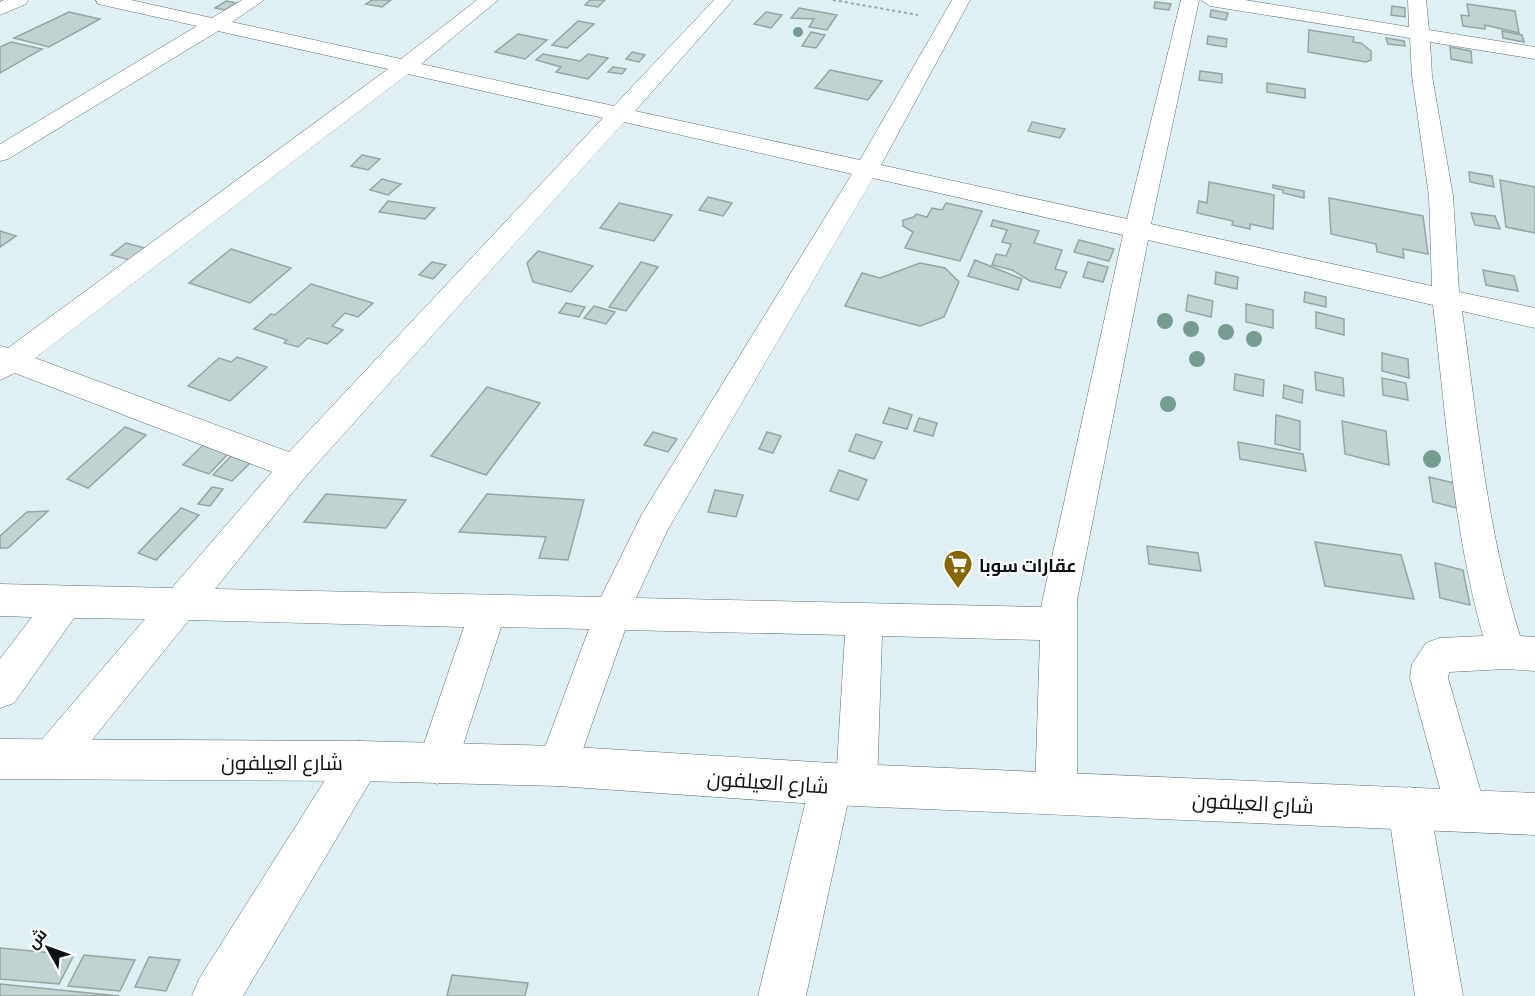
<svg xmlns="http://www.w3.org/2000/svg" width="1535" height="996" viewBox="0 0 1535 996" font-family="Literata,Cairo,serif">
	<rect width="100%" height="100%" fill="#dff0f4"/>
	<g fill="#c1d3d1" stroke="#94a5a3" stroke-width="1.5">
		<path d="M372 0H391L382 7 366 4Z"/>
		<path d="M590 0H605L598 7 585 5Z"/>
		<path d="M226 1 237 3 225 10 215 8Z"/>
		<path d="M1155 2 1171 4 1169 10 1154 8Z"/>
		<path d="M1467 4 1515 11 1519 33 1485 25V29L1463 26 1461 15 1469 16Z"/>
		<path d="M1392 6 1405 8V17L1391 15Z"/>
		<path d="M799 8 837 15 827 30 809 27 814 19 791 18Z"/>
		<path d="M1211 10 1228 13 1226 20 1210 17Z"/>
		<path d="M69 12 100 19 49 47 14 38Z"/>
		<path d="M766 12 782 15 771 28 754 24Z"/>
		<path d="M578 21 594 24 567 48 552 45Z"/>
		<path d="M1309 30 1354 37 1353 42 1361 43 1371 51V60L1366 62 1308 52Z"/>
		<path d="M1502 31 1522 35 1524 42 1503 38Z"/>
		<path d="M811 32 825 35 816 48 802 46Z"/>
		<path d="M518 34 547 40 525 59 495 52Z"/>
		<path d="M1208 36 1227 39 1226 47 1207 44Z"/>
		<path d="M1386 38 1404 41 1405 46 1388 44Z"/>
		<path d="M11 42 42 49 0 73V47Z"/>
		<path d="M1450 47 1471 51 1472 63 1451 59Z"/>
		<path d="M632 52 645 55 639 62 626 59Z"/>
		<path d="M543 54 580 61 588 54 608 58 588 79 556 72 561 67 536 60Z"/>
		<path d="M613 67 626 69 622 74 608 72Z"/>
		<path d="M830 70 882 81 868 100 815 88Z"/>
		<path d="M1200 71 1222 74V83L1199 80Z"/>
		<path d="M1267 83 1305 89V98L1267 92Z"/>
		<path d="M1032 122 1065 129 1060 138 1028 131Z"/>
		<path d="M362 155 380 159 368 170 351 166Z"/>
		<path d="M1469 172 1492 176 1494 187 1470 182Z"/>
		<path d="M382 179 401 184 388 195 370 190Z"/>
		<path d="M1500 180 1535 187V233L1506 227Z"/>
		<path d="M1209 182 1274 195 1273 229 1250 224V229L1232 225 1233 221 1197 213 1199 201 1207 203Z"/>
		<path d="M1273 185 1304 191V198L1283 193V190L1273 188Z"/>
		<path d="M708 197 732 203 723 216 699 210Z"/>
		<path d="M1329 198 1423 216 1428 254 1403 249 1404 258 1377 252 1376 244 1331 234Z"/>
		<path d="M388 201 435 208 425 219 379 212Z"/>
		<path d="M619 203 672 215 654 241 600 228Z"/>
		<path d="M946 203 982 211 960 261 905 248 913 232 903 226V220L914 217 916 214 927 217 932 208 942 210Z"/>
		<path d="M1471 213 1495 216 1500 229 1475 225Z"/>
		<path d="M993 220 1039 231 1034 243 1062 250 1055 269 1067 272 1060 288 1030 281 1012 270 992 265 996 254 1006 256 1011 244 1002 242 1007 230 991 226Z"/>
		<path d="M0 231 16 236 0 247Z"/>
		<path d="M1079 240 1114 249 1109 261 1074 252Z"/>
		<path d="M126 243 145 248 130 260 111 255Z"/>
		<path d="M231 249 291 268 250 303 189 283Z"/>
		<path d="M538 251 593 266 571 292 533 282 527 263Z"/>
		<path d="M975 260 1022 279 1018 290 968 276Z"/>
		<path d="M432 262 446 265 433 279 419 275Z"/>
		<path d="M641 262 658 267 626 311 609 307Z"/>
		<path d="M1088 262 1108 267 1103 282 1083 277Z"/>
		<path d="M920 263 945 268 959 282 944 317 920 326 845 306 862 273 880 278Z"/>
		<path d="M1483 270 1514 276 1518 291 1486 285Z"/>
		<path d="M1216 272 1238 277 1237 289 1215 284Z"/>
		<path d="M311 284 373 303 358 317 345 313 332 326 343 330 327 344 308 338 298 347 284 343 287 340 254 329 271 314 275 315Z"/>
		<path d="M1305 292 1326 297V307L1304 302Z"/>
		<path d="M1188 295 1213 301 1211 317 1186 311Z"/>
		<path d="M566 303 585 307 579 317 559 313Z"/>
		<path d="M1246 304 1273 310V328L1246 322Z"/>
		<path d="M594 306 615 312 606 324 584 318Z"/>
		<path d="M1316 312 1344 319V335L1316 328Z"/>
		<path d="M1382 353 1408 359 1409 378 1382 371Z"/>
		<path d="M237 357 267 367 230 401 188 386 219 358 231 362Z"/>
		<path d="M1315 372 1343 378 1344 396 1316 390Z"/>
		<path d="M1235 374 1264 380 1263 396 1234 390Z"/>
		<path d="M1382 378 1406 383 1408 400 1383 395Z"/>
		<path d="M1284 385 1303 390 1302 403 1283 398Z"/>
		<path d="M487 387 540 403 486 475 431 456Z"/>
		<path d="M889 408 912 415 907 429 883 423Z"/>
		<path d="M1276 415 1300 421V450L1275 444Z"/>
		<path d="M919 418 937 423 933 436 914 431Z"/>
		<path d="M1342 421 1386 431 1389 465 1345 454Z"/>
		<path d="M125 427 146 435 88 488 67 479Z"/>
		<path d="M653 432 677 439 668 452 644 445Z"/>
		<path d="M767 432 781 436 773 453 759 449Z"/>
		<path d="M856 434 882 442 874 459 849 451Z"/>
		<path d="M1238 442 1303 454 1306 471 1240 459Z"/>
		<path d="M203 445 228 454 209 474 183 465Z"/>
		<path d="M231 456 250 463 232 481 213 475Z"/>
		<path d="M839 470 867 480 858 500 830 491Z"/>
		<path d="M1429 477 1454 483 1457 508 1433 502Z"/>
		<path d="M212 487 223 489 210 506 198 504Z"/>
		<path d="M715 490 743 495 736 517 708 512Z"/>
		<path d="M326 494 406 500 386 528 304 522Z"/>
		<path d="M487 494 584 500 568 560 539 558 546 537 459 532Z"/>
		<path d="M181 508 199 515 156 560 138 553Z"/>
		<path d="M48 511 8 548H0V536L27 512Z"/>
		<path d="M1315 542 1401 555 1414 599 1325 586Z"/>
		<path d="M1147 546 1198 553 1201 571 1149 564Z"/>
		<path d="M1435 563 1463 570 1470 605 1440 598Z"/>
		<path d="M0 948 74 955 59 984 0 979Z"/>
		<path d="M84 955 135 960 120 991 68 986Z"/>
		<path d="M149 957 180 960 166 991 135 987Z"/>
		<path d="M452 975 528 983 525 996H447Z"/>
		<path d="M0 984 119 996H0Z"/>
	</g>
	<g fill="none" stroke-linecap="round" stroke-linejoin="round">
		<g stroke="#5e6d70" stroke-width="1">
			<g id="street">
				<path d="M4 0H28L26 4 0 15V2Z"/>
				<path d="M96 0H131L212 18 242 0H264L232 22 401 59 477 0H498L421 64 614 106 714 0H733L635 111 860 160 952 0H970L881 165 1127 219 1181 0H1199L1151 224 1432 286 1429 196 1412 76 1410 38 1210 6 1201 0H1245L1409 27 1408 0H1426L1429 30 1535 47V59L1430 42 1432 76 1453 196 1459 292 1535 308V328L1462 311C1477 419 1487 531 1520 636L1535 637V671L1506 669 1449 672 1448 678 1486 810 1480 825 1465 831 1450 825 1410 678 1412 664 1426 643 1439 638 1483 636C1453 529 1446 415 1433 305L1148 240 1077 600V791L1071 806 1056 812 1041 806 1035 791 1040 640 882 636 877 785 871 800 856 806 848 802 806 996H758L810 784 816 769 831 763 837 766 845 635 625 630 572 780 558 786 544 780 538 766 589 629 501 627 457 764 451 778 437 784 423 778 417 764 464 627 189 620 66 772 52 778 38 772 32 758 38 744 145 619 74 618 14 703 0 708V659L32 617 0 616V584L172 588 272 472 15 373 0 380V346L8 348 388 69 218 31 8 159 0 161V144L197 26 98 4ZM408 74 603 118 289 452 35 358ZM624 122 852 174 642 514 601 597 215 589 306 476ZM873 178 1123 235 1041 607 636 598 667 531Z"/>
				<path d="M360 741 374 747 380 761 374 775 243 996H192L199 979 346 747Z"/>
				<path d="M1409 787 1424 793 1430 808 1463 996H1415L1388 808 1394 793Z"/>
			</g>
		</g>
		<g stroke="#5e6d70" stroke-width="1">
			<path id="highway" d="M0 739 360 741 558 746 831 763 1535 793V835L831 805 558 786 360 781 0 779Z"/>
		</g>
		<path stroke="#99a7aa" stroke-width="2" stroke-dasharray="3 3" stroke-linecap="butt" d="M833 0 918 15"/>
		<use href="#street" fill="#fff" fill-rule="evenodd"/>
		<use href="#highway" fill="#fff" fill-rule="evenodd"/>
	</g>
	<g fill="#769b90">
		<circle cx="798" cy="32" r="5"/>
		<circle cx="1165" cy="321" r="8"/>
		<circle cx="1191" cy="329" r="8"/>
		<circle cx="1226" cy="332" r="8"/>
		<circle cx="1254" cy="339" r="8"/>
		<circle cx="1197" cy="359" r="8"/>
		<circle cx="1168" cy="404" r="8"/>
		<circle cx="1432" cy="459" r="9"/>
	</g>
	<defs>
		<g id="supermarket-pin" transform="scale(1.5)"><path d="M0 17L-7.5 6A9.5 9.5 0 1 1 7.5 6Z" fill="#886703" stroke="#fff"/><path d="M-6-5.5h2.5l.6 2H6L4.5 2H-2.5L-4.4-4H-6ZM-1.5 3.2a1.3 1.3 0 1 0 .1 0ZM3 3.2a1.3 1.3 0 1 0 .1 0Z" fill="#fff"/></g>
	</defs>
	<g fill-rule="evenodd">
		<use href="#supermarket-pin" x="958" y="564"/>
	</g>
	<g text-anchor="middle" dominant-baseline="central" stroke-width="4.5" stroke-linejoin="round" paint-order="stroke">
		<g font-size="18" font-weight="bold" fill="#0c1214" stroke="#fff" text-anchor="start">
			<text x="979" y="564">عقارات سوبا</text>
		</g>
		<g font-size="21" fill="#0c1214" stroke="#fff">
			<text x="282" y="760">شارع العيلفون</text>
			<text transform="translate(768 780) rotate(4)">شارع العيلفون</text>
			<text transform="translate(1253 801) rotate(3)">شارع العيلفون</text>
		</g>
	</g>
	<g transform="translate(48 948) rotate(310)" stroke="#ffffff" stroke-width="4.5" paint-order="stroke">
	<path d="M0-4.5L10 22L0 15L-10 22Z" fill="#0c1214"/>
	<text y="-9" font-size="16" font-weight="bold" text-anchor="middle" fill="#0c1214">ش</text>
	</g>
</svg>
